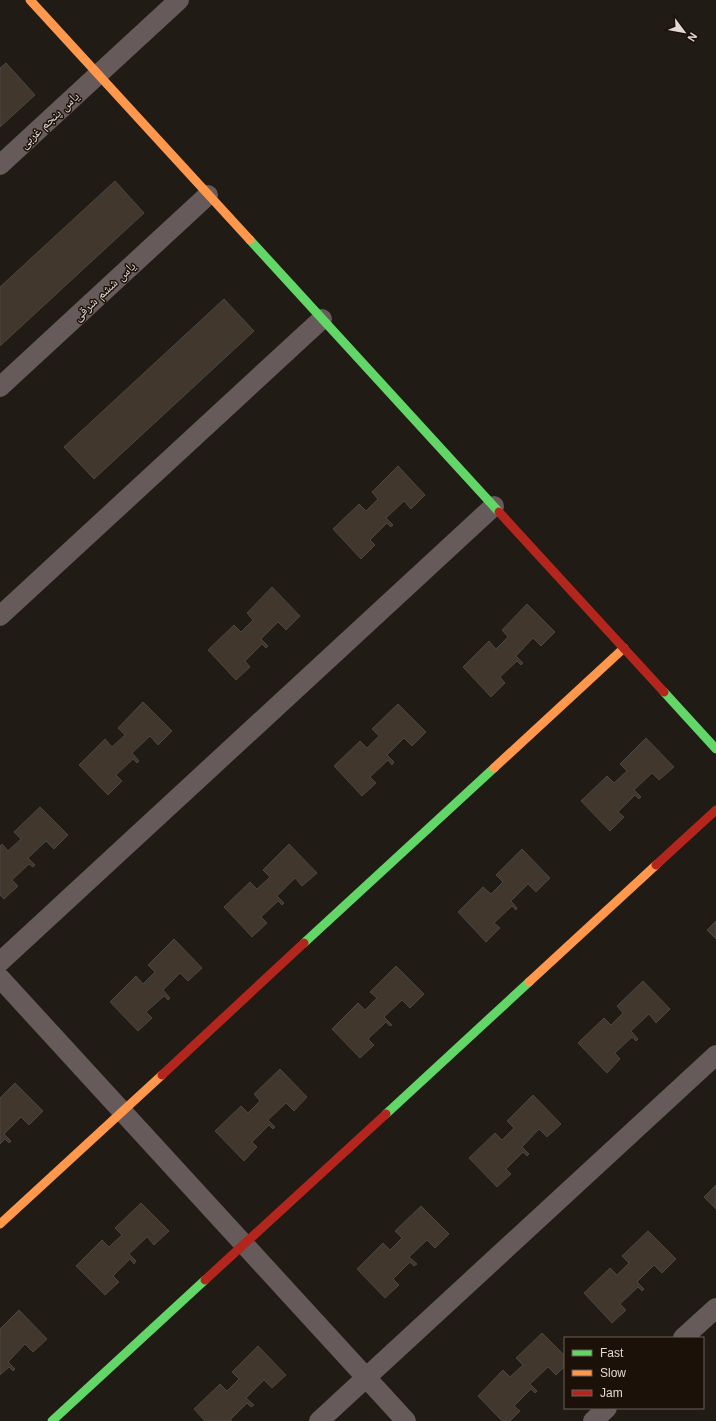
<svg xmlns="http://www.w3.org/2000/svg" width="716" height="1421" viewBox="0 0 716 1421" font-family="Helvetica,'Noto Naskh Arabic',sans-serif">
	<rect width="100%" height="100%" fill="#211b15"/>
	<g fill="#41372d" stroke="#4c4642">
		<path d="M6 63 35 95 0 127V68Z"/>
		<path d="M115 181 144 213 0 346V287Z"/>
		<path d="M224 299 254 331 94 479 64 447Z"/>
		<path d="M398 466 425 495 411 509 404 501 386 518 393 525 391 527 387 523 370 540 375 545 361 559 333 529 359 504 366 511 378 499 372 492Z"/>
		<path d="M272 587 300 616 286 630 278 622 261 639 268 646 266 648 262 644 245 661 250 667 236 680 208 650 234 625 241 632 253 620 247 613Z"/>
		<path d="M527 604 555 632 541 646 533 638 516 656 523 663 521 665 517 661 500 677 505 683 491 697 463 667 489 641 496 649 508 637 502 630Z"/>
		<path d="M143 702 172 731 158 745 150 736 132 753 139 761 137 763 133 759 116 775 122 781 108 795 79 765 105 739 112 747 125 735 118 728Z"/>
		<path d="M398 704 426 732 412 746 404 738 387 755 394 762 392 765 388 760 370 777 376 783 362 796 334 766 360 741 367 748 379 736 372 729Z"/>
		<path d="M646 738 674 767 659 780 652 773 634 790 641 797 639 799 635 795 618 812 624 817 610 831 581 801 607 776 614 783 627 771 620 764Z"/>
		<path d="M40 807 68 835 54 849 46 841 28 858 35 865 33 867 29 864 12 880 18 886 4 899 0 895V846L2 844 8 851 21 839 14 832Z"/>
		<path d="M289 844 317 873 302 886 295 878 277 896 284 903 282 905 278 901 261 917 267 923 252 937 224 907 250 882 257 889 270 877 263 870Z"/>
		<path d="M522 849 550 878 536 892 528 884 511 901 517 908 516 910 512 906 494 923 500 928 486 942 458 912 483 887 491 894 503 882 496 875Z"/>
		<path d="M716 921V939L707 930Z"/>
		<path d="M174 939 202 968 188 981 180 973 163 990 170 998 168 1000 164 996 146 1012 152 1018 138 1031 110 1002 136 976 143 984 155 972 148 965Z"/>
		<path d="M396 966 424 994 410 1008 402 1000 384 1017 392 1025 390 1026 386 1022 368 1039 374 1045 360 1058 332 1029 358 1003 365 1010 377 998 370 992Z"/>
		<path d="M643 981 670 1009 656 1023 649 1014 631 1031 638 1039 636 1041 632 1037 615 1053 620 1059 607 1073 578 1043 604 1018 611 1025 623 1013 617 1006Z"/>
		<path d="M280 1069 307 1097 294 1111 286 1103 268 1120 275 1127 273 1129 269 1125 252 1142 257 1147 244 1161 215 1131 241 1106 248 1113 260 1101 254 1094Z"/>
		<path d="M15 1083 43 1111 29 1125 21 1117 4 1134 11 1141 9 1143 5 1139 0 1144V1098Z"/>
		<path d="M533 1095 561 1124 547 1137 539 1129 522 1147 529 1154 527 1156 523 1152 506 1169 511 1174 497 1187 469 1158 495 1133 502 1140 514 1128 507 1121Z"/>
		<path d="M716 1185V1209L704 1197Z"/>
		<path d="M141 1203 169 1231 154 1245 147 1237 129 1254 136 1261 134 1264 130 1259 113 1276 119 1282 105 1295 76 1266 102 1240 109 1247 122 1235 115 1228Z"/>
		<path d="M421 1206 449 1234 435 1248 427 1240 409 1257 417 1264 414 1266 410 1262 393 1279 399 1285 385 1298 357 1269 383 1243 390 1250 402 1238 395 1231Z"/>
		<path d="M648 1231 676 1259 662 1273 654 1265 637 1282 644 1289 642 1291 638 1287 620 1304 626 1310 612 1323 584 1293 610 1268 617 1275 629 1263 622 1256Z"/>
		<path d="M19 1310 47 1339 33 1352 25 1344 8 1362 15 1369 13 1371 9 1367 0 1375V1329Z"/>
		<path d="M542 1333 565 1356V1366L556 1375 548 1367 530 1384 537 1391 535 1393 531 1389 514 1406 520 1411 510 1421H502L478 1396 503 1370 510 1377 523 1365 516 1358Z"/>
		<path d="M258 1346 286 1375 272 1388 264 1380 246 1398 254 1405 251 1407 247 1403 230 1420 232 1421H205L194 1409 220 1384 227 1391 239 1379 232 1372Z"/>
	</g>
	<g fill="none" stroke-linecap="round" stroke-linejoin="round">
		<g stroke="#665a5a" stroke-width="20">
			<path d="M0 165 179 0"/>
			<path d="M0 387 208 195"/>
			<path d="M0 616 322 319"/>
			<path d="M0 962 494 506"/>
			<path d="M0 978 406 1421"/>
			<path d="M683 1338 716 1308"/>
			<path d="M319 1421 716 1055"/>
			<path d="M593 1421 607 1408"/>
		</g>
		<g stroke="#63d668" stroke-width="9">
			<path d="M250 240 499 512"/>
			<path d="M664 692 716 749"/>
			<path d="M304 943 494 768"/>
			<path d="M386 1114 529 982"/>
			<path d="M52 1421 205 1280"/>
		</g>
		<g stroke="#ff974d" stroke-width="9">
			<path d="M30 0 250 240"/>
			<path d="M494 768 624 648"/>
			<path d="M529 982 656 865"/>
			<path d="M0 1224 162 1075"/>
		</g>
		<g stroke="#b3261e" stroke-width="9">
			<path d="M499 512 664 692"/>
			<path d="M656 865 716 810"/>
			<path d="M162 1075 304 943"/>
			<path d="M205 1280 386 1114"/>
		</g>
	</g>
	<g text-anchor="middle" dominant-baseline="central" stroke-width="3" stroke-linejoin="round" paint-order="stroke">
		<g font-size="13" fill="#e1d9d2" stroke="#1c1108">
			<text transform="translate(49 120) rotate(-43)">یاس پنجم غربی</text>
			<text transform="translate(104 291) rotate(-43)">یاس ششم شرقی</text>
		</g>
	</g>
	<rect x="564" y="1337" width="140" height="72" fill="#1c1108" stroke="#6b6159"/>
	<rect x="572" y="1350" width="20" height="6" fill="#63d668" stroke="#6b6159"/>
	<text x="600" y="1357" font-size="12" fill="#e1d9d2">Fast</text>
	<rect x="572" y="1370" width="20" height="6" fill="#ff974d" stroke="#6b6159"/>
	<text x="600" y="1377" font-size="12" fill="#e1d9d2">Slow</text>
	<rect x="572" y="1390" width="20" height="6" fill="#b3261e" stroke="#6b6159"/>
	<text x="600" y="1397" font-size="12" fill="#e1d9d2">Jam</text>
	<g transform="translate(684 32) rotate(122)" stroke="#1c1108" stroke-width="3" paint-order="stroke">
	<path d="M0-3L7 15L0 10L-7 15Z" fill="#e1d9d2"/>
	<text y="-6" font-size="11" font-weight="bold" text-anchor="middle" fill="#e1d9d2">N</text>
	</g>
</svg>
